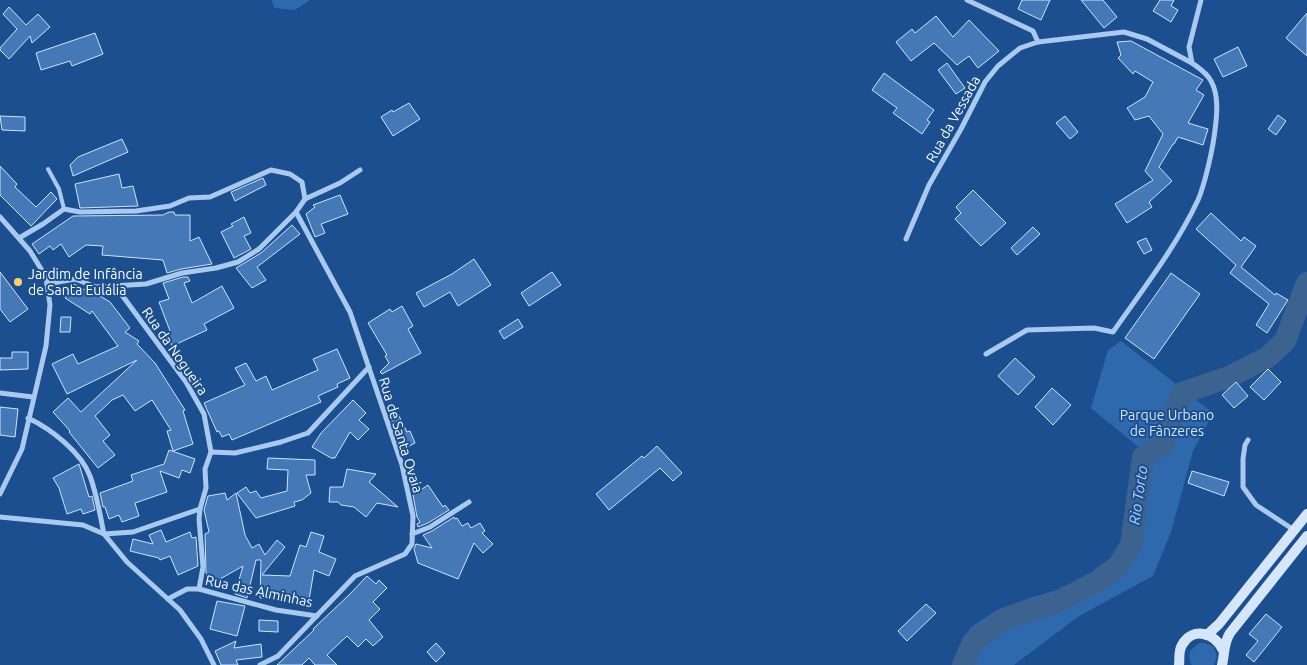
<svg xmlns="http://www.w3.org/2000/svg" width="1307" height="665" viewBox="0 0 1307 665" font-family="Ubuntu,sans-serif">
	<rect width="100%" height="100%" fill="#1b4f8f"/>
	<g fill="#2e69ad">
		<path d="M272 0H310L295 10 274 8Z"/>
		<path d="M1121 341 1213 413 1193 451 1171 532 1153 576 1079 616 1014 665H952L957 659 970 628 995 611 1030 598 1064 588 1112 562 1124 534 1142 450 1091 408 1108 350Z"/>
		<path d="M1199 643H1205L1214 647 1217 657 1214 665H1192C1189 661 1189 656 1190 651Z"/>
	</g>
	<g fill="none" stroke-linecap="round" stroke-linejoin="round">
		<path stroke="#3c6290" stroke-width="22" d="M963 665 973 642 1006 618 1055 603 1075 593 1098 581 1119 565 1131 545 1143 457 1162 446 1182 393 1229 377 1268 357 1285 341 1307 283"/>
	</g>
	<g fill="#4478b7" stroke="#cfe3fa">
		<path d="M1022 0H1050L1041 20 1018 9Z"/>
		<path d="M1081 0H1103L1117 17 1104 28Z"/>
		<path d="M1160 0H1174L1171 6 1178 10 1171 22 1153 11Z"/>
		<path d="M9 7 26 25 38 14 50 27 32 43 30 36 9 59 0 50V48L17 29 3 14Z"/>
		<path d="M1307 13V56L1286 38Z"/>
		<path d="M936 16 953 37 969 20 999 51 978 68 969 56 957 65 934 43 911 61 896 42 912 29 915 33Z"/>
		<path d="M95 33 103 54 72 66 70 61 41 70 36 53Z"/>
		<path d="M1131 41 1203 80 1196 90 1204 95 1188 123 1208 129 1203 145 1178 137 1174 144H1173L1159 167 1172 181 1149 202 1152 207 1127 223 1115 204 1153 180 1145 171 1163 134 1149 116 1135 120 1127 108 1145 97 1153 82 1135 71 1133 74 1118 58 1121 55 1117 42Z"/>
		<path d="M1238 47 1247 66 1223 77 1214 59Z"/>
		<path d="M947 63 965 88 956 94 938 70Z"/>
		<path d="M884 73 934 110 927 120 930 122 922 134 893 113 897 108 872 90Z"/>
		<path d="M409 103 420 119 393 136 381 117 392 110 393 112Z"/>
		<path d="M1278 115 1286 121 1276 135 1268 129Z"/>
		<path d="M0 116 25 117V131L2 130Z"/>
		<path d="M1065 116 1078 132 1070 139 1056 123Z"/>
		<path d="M122 139 128 152 73 176 70 165 78 157Z"/>
		<path d="M0 166 17 184 15 187 36 207 51 192 57 199 31 226 0 195Z"/>
		<path d="M119 174 122 188 133 186 138 206 80 208 75 184Z"/>
		<path d="M263 178 266 185 235 201 231 192Z"/>
		<path d="M973 190 1006 223 981 246 955 219 961 213 956 207Z"/>
		<path d="M340 195 348 214 321 224 325 233 315 237 306 214 315 207 313 205Z"/>
		<path d="M169 212H174L175 215H190V241L199 237 212 264 181 269 167 273 163 260 102 255 103 246 86 245 69 257 61 244 53 250 50 246 39 254 32 244 73 216 163 215Z"/>
		<path d="M1211 213 1241 241 1244 237 1256 246 1241 267 1275 295 1276 293 1288 300 1267 333 1256 325 1269 304 1230 273 1236 265 1196 229Z"/>
		<path d="M244 217 251 233 244 236 251 249 234 258 221 232 233 226 231 224Z"/>
		<path d="M292 225 300 234 257 267 266 280 252 288 236 268 261 253Z"/>
		<path d="M1033 227 1040 234 1017 255 1011 248Z"/>
		<path d="M1146 238 1152 250 1144 254 1137 242Z"/>
		<path d="M474 259 491 285 458 306 450 292 424 307 416 293 452 274Z"/>
		<path d="M0 272 28 309 10 322 0 309Z"/>
		<path d="M552 272 561 285 529 306 521 293Z"/>
		<path d="M1171 273 1200 294 1154 359 1125 338Z"/>
		<path d="M183 277H188L190 281 184 283 192 303 222 286 234 308 204 324 207 330 172 346 166 333 170 331 159 302 169 299 163 283Z"/>
		<path d="M74 284 85 290 86 288 90 290 110 302 130 328 125 332 139 341 137 344 155 363 185 410 183 411 193 444 173 451 167 431 171 430 152 400 135 411 123 395 112 400 95 416 110 435 103 441 115 455 98 468 69 432 70 431 53 412 68 398 81 412 137 360 67 394 52 364 73 354 78 364 118 346 92 311 90 314 65 298Z"/>
		<path d="M402 306 413 326 408 329 421 353 382 374 380 372 389 363 385 356 387 355 368 323 390 309 392 312Z"/>
		<path d="M61 317H71L70 332H60Z"/>
		<path d="M518 319 523 327 504 339 499 331Z"/>
		<path d="M337 349 350 378 337 384 338 387 318 396 321 402 232 440 229 434 222 437 219 431 217 432 204 403 245 385 235 368 246 363 256 381 266 376 272 390 318 370 313 359Z"/>
		<path d="M12 352H28V369L0 370V358H12Z"/>
		<path d="M1015 358 1035 377 1018 395 998 376Z"/>
		<path d="M1268 369 1281 382 1264 400 1250 387Z"/>
		<path d="M1236 382 1248 396 1234 408 1222 395Z"/>
		<path d="M1052 388 1071 405 1053 425 1035 407Z"/>
		<path d="M353 400 366 413 359 420 369 429 358 440 350 432 335 458H331L312 447 321 433Z"/>
		<path d="M0 407 18 409 15 437 0 435Z"/>
		<path d="M396 410 407 432 410 431 415 443 403 449 389 413Z"/>
		<path d="M657 446 682 473 673 481 660 468 609 510 596 494 642 456 644 458Z"/>
		<path d="M169 450 195 459 190 473 182 470 179 478 160 471 167 492 135 503 139 516 122 522 119 515 109 519 105 507H103L100 493 133 481 131 475 164 464Z"/>
		<path d="M268 458 315 460V475H306L311 493 302 500 294 502 295 506 256 518 237 493 246 487 250 493 256 491 261 498 287 491 288 470 267 469Z"/>
		<path d="M79 464 89 497 92 496 95 510 83 514 81 509 67 514 59 488 53 478Z"/>
		<path d="M347 469 376 474 369 482 398 507 377 503 366 517 354 507 341 505 338 502H329L330 487H343Z"/>
		<path d="M1192 471 1229 482 1224 496 1188 483Z"/>
		<path d="M428 485 443 507 445 505 449 510 428 523 418 527 417 524 420 522 417 517 413 495Z"/>
		<path d="M225 493 227 500 236 493 245 535 252 548 259 544 265 555 277 540 285 547 262 575 290 576 300 545 306 547 311 532 324 536 319 552 336 559 329 576 314 570 309 600 283 595V599L260 598 261 560H256L247 598 235 594 243 566 213 583 206 573 205 534 209 532 204 510 208 496Z"/>
		<path d="M454 517 455 519 457 518 462 526 468 523 471 528 480 523 485 531 482 533 493 544 483 553 474 543 458 579 418 563 414 549 416 544 432 548 423 535 432 531Z"/>
		<path d="M161 530 166 542 190 532 192 538 196 537 198 566 178 575 170 556 160 560 159 558 130 551 133 539 153 544 149 535Z"/>
		<path d="M367 576 376 584 379 580 387 588 373 602 380 609 369 620 383 637 373 646 366 639 358 647 347 636 327 655 337 665H315L309 658 302 665H277L314 630 313 629 350 594Z"/>
		<path d="M217 601 245 606 237 636 210 629Z"/>
		<path d="M926 604 936 613 907 641 898 631Z"/>
		<path d="M1266 614 1282 627 1254 662 1246 655 1258 641 1249 634Z"/>
		<path d="M259 620 278 621V632L259 631Z"/>
		<path d="M236 641 234 648 261 644 262 657 236 660 238 665H221L215 651Z"/>
		<path d="M436 643 445 653 436 662 427 652Z"/>
	</g>
	<g fill="none" stroke-linecap="round" stroke-linejoin="round">
		<path stroke="#a9c9ee" stroke-width="4" d="M48 169 59 189 64 209"/>
		<g stroke="#a9c9ee" stroke-width="5">
			<path d="M967 0 1033 31 1038 42"/>
			<path d="M0 217 30 251 46 277 50 305 46 346 22 449 0 494"/>
			<path d="M19 238 43 224 64 209 80 212 136 211 170 206 189 198 210 197 271 170 290 174 302 182 305 199"/>
			<path d="M906 239 929 185 961 129 985 82 998 66 1020 48 1038 42 1124 32 1147 39 1192 63"/>
			<path d="M47 284 75 279 96 287 146 284 182 273 216 268 238 262 259 249 296 212 305 199 340 183 360 170"/>
			<path d="M986 354 1027 330 1094 328 1113 332C1143 289 1176 247 1198 200 1205 184 1213 148 1215 130 1217 115 1219 95 1211 81 1207 73 1199 68 1192 63L1189 47 1201 0"/>
			<path d="M0 393 33 397"/>
			<path d="M28 418C51 429 81 452 90 476 97 495 100 515 104 534L133 532 200 509 206 488 205 469 211 452 204 414 186 382 116 287"/>
			<path d="M1248 440 1245 445 1243 459V487L1256 505 1294 530"/>
			<path d="M211 452 235 453 281 442 308 433 369 367"/>
			<path d="M0 517 83 525 104 534 127 562 180 610 201 639 214 665"/>
			<path d="M412 534 430 527 469 502"/>
			<path d="M199 589 203 567 199 519 200 509"/>
			<path d="M168 599 187 589H199L276 610 317 616"/>
			<path d="M260 665 278 656 355 576 405 554 412 544 413 516 402 465 350 312 296 212"/>
		</g>
		<g stroke="#d6e6fa" stroke-width="10">
			<path d="M1207 635 1219 624 1307 514"/>
			<path d="M1179 665C1180 658 1178 652 1182 645 1193 626 1215 633 1223 650"/>
			<path d="M1222 665C1225 653 1223 644 1230 633L1307 536"/>
		</g>
	</g>
	<circle fill="#ffd166" stroke="#1b4f8f" stroke-width="2" cx="18" cy="282" r="5"/>
	<g text-anchor="middle" dominant-baseline="central" stroke-width="4" stroke-linejoin="round" paint-order="stroke">
		<g font-size="14" fill="#fff" stroke="#1b4f8f">
			<text transform="translate(953 119) rotate(-61)">Rua da Vessada</text>
			<text transform="translate(175 351) rotate(55)">Rua da Nogueira</text>
			<text transform="translate(401 435) rotate(73)">Rua de Santa Ovaia</text>
			<text transform="translate(259 591) rotate(12)">Rua das Alminhas</text>
		</g>
		<g font-size="14" fill="#fff" stroke="#1b4f8f" text-anchor="start">
			<text x="28" y="274">Jardim de Infância<tspan x="28" dy="16">de Santa Eulália</tspan></text>
		</g>
		<g font-size="14" fill="#cfe3fa" stroke="#1b4f8f">
			<text x="1167" y="415">Parque Urbano<tspan x="1167" dy="16">de Fânzeres</tspan></text>
		</g>
		<g font-size="15" font-style="italic" fill="#b5d3f5" stroke="#1b4f8f">
			<text transform="translate(1138 495) rotate(-82)">Rio Torto</text>
		</g>
	</g>
</svg>
